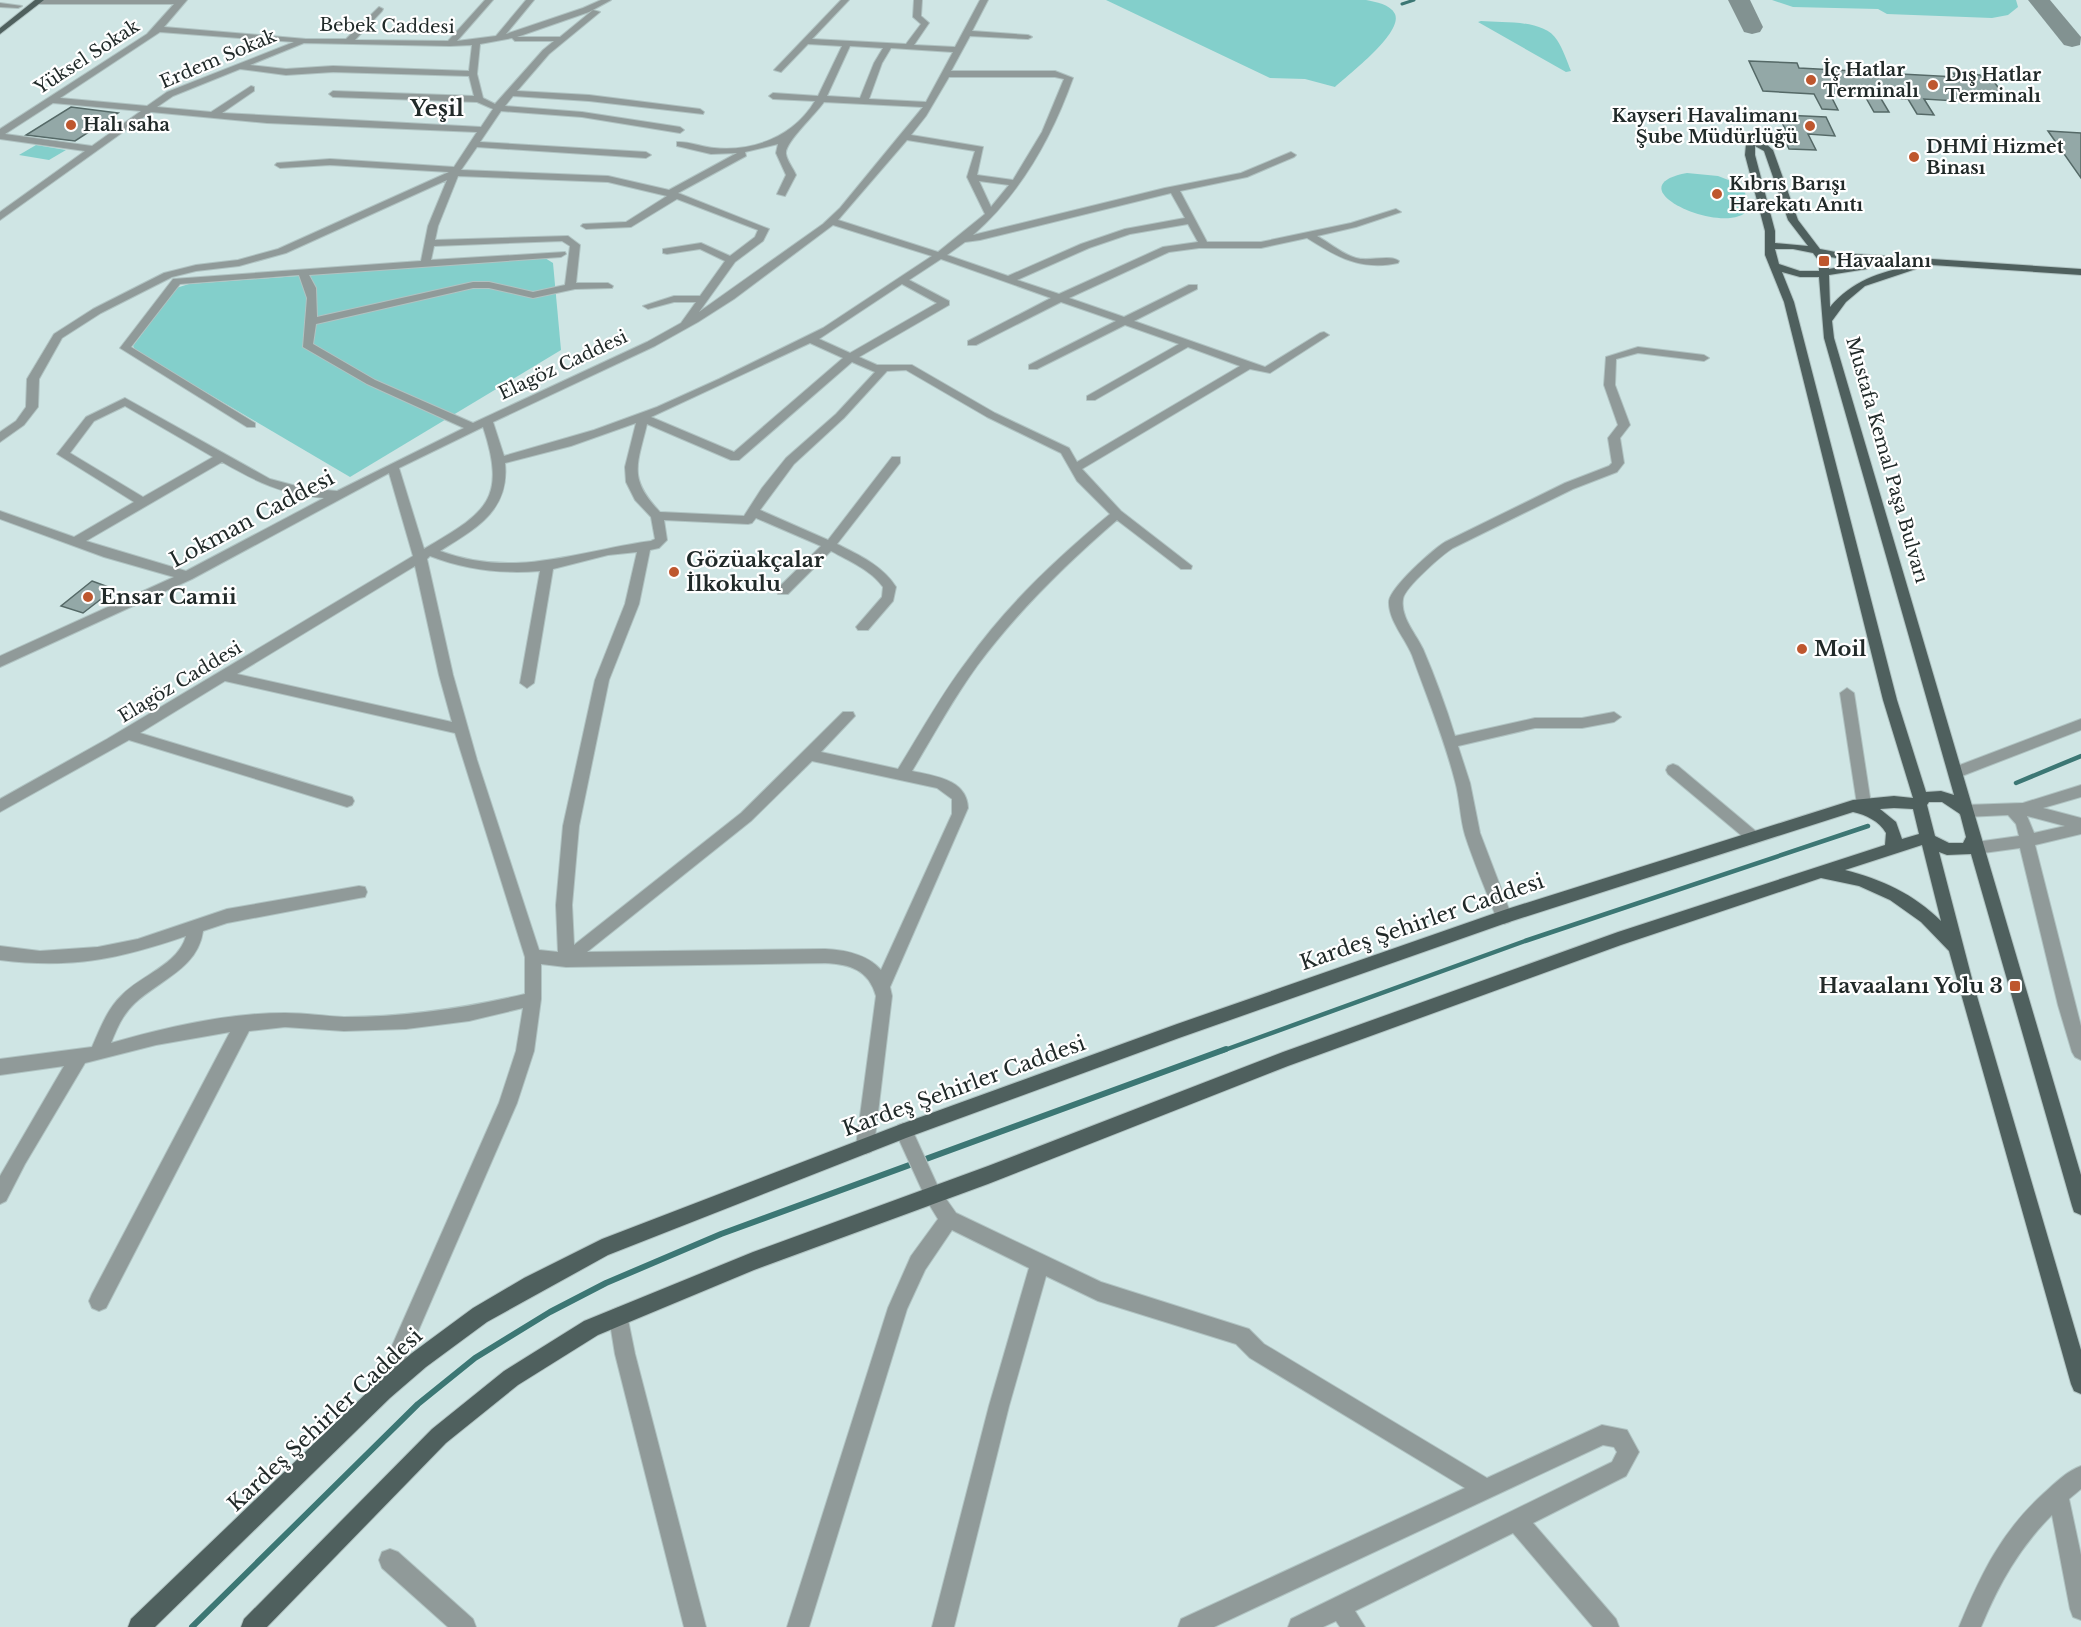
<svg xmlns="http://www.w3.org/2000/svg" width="2081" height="1627" viewBox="0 0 2081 1627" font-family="'Libre Baskerville',serif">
	<rect width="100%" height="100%" fill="#cfe5e4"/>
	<g fill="#83cfcb">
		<path d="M1106 0H1366C1376 2 1390 4 1395 14 1403 33 1349 74 1335 87L1305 79 1270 78Z"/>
		<path d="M1772 0H2016L2018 7 2008 15 1992 18 1887 14 1878 9 1793 7Z"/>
		<path d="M1481 21C1503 23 1544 19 1557 40 1563 49 1567 61 1571 71L1566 72 1478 22Z"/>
		<path d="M36 145 66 150 49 160 19 155Z"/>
		<path d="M1687 173 1718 176 1744 186 1748 210C1726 238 1611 187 1687 173Z"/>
		<path d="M545 258 553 263 561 350 350 477 136 351 133 346 176 288 189 284Z"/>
	</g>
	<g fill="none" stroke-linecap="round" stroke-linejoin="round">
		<path stroke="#3c7774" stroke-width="3" d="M1402 4 1414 0"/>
		<g stroke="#3c7774" stroke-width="4.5">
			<path d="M2016 783 2081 756"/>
			<path d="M1222 1051 1525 941 1868 826"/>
		</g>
		<path stroke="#3c7774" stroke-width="6" d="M192 1627 418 1404 475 1358 550 1312 606 1283 721 1234 1226 1049"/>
		<g fill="#829291" fill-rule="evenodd">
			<path d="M1728 0H1750L1763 27 1760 32 1752 34 1744 32Z"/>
			<path d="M2028 0H2050L2081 37 2080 45 2072 47 2064 45Z"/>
		</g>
	</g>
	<g fill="#93a8a7" stroke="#556967" stroke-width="1.5">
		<path d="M1749 61 1797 63 1799 68 1873 72 1871 68 1898 70 1901 74 1956 77 1953 73 1980 75 1983 78 1992 79 2008 101 1988 100 1990 103 1924 99 1934 115 1917 114 1908 99 1880 97 1889 112H1874L1866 98 1831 96 1838 110 1822 109 1814 94 1763 91Z"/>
		<path d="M71 107 118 113 75 141 26 135Z"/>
		<path d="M1783 115 1826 117 1835 136 1808 134 1816 150 1789 149 1782 134H1788L1780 119H1785Z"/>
		<path d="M2048 131 2081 133V178Z"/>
		<path d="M92 581 114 589 83 613 61 606Z"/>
	</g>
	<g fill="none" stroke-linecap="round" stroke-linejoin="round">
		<g stroke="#b0c3c2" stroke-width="2">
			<g id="minor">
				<path d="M36 0H187L164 27 306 39H346L379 7 383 9 382 11 355 40 448 41 485 0H493L457 41 496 36 526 0H534L506 34 583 8 601 0H611L589 12 517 37H560L593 10 600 12 549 54 517 91 589 95 700 109 704 112 703 114 589 101 513 96 505 106 582 112 680 127 684 130 680 133 582 117 501 111 480 142 646 152 651 155 646 158 477 147 461 170 608 176 669 190 737 153 711 154 677 146V142C688 141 702 147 714 148 754 152 794 136 815 101L773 99 769 96 773 93 818 96 842 46 808 44 781 72 774 70 841 0H849L812 39 906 44 921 24 913 17 914 0H922L921 16 929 23 914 45 955 47 980 0H988L972 31 1028 35 1032 37 1028 39 970 36 951 71H1055L1073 78C1052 137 1021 193 973 235L1165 188 1241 173 1291 152 1296 155 1294 157 1247 177 1180 191 1207 242H1261L1351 223 1396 209 1401 212 1356 227 1317 236C1330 243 1342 254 1356 258 1369 262 1389 254 1399 261L1398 263C1361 271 1337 257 1307 238L1261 248H1199L1169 252 1069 298 1124 317 1189 285H1197V289L1134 321 1265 367 1320 333 1324 332 1329 335 1270 373 1250 369 1082 469 1121 511 1192 566 1191 569H1181L1117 520C1066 564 1017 612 977 666 953 699 933 736 912 771 934 776 967 779 968 808L890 987 892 996 874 1146 871 1152 865 1154 859 1152 856 1146 876 996C869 970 850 964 825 963L566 967 541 964V999L534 1051 517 1103 390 1396 383 1399 376 1396 373 1389 499 1103 516 1051 523 1008 469 1021 406 1029 344 1031 285 1027 249 1031 106 1308 99 1311 92 1308 89 1301 92 1294 230 1032 156 1045 85 1063 25 1164 6 1201 0 1204V1176L64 1066 0 1075V1059L92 1047C100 1029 107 1009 122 995 141 975 178 965 186 936 119 959 72 969 0 960V946L40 951 98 947 138 939 227 909 359 886 365 887 367 892 365 897 359 898 227 923 203 931C198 968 160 980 135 1003 123 1014 117 1028 111 1043 167 1027 227 1013 285 1013 305 1013 325 1016 344 1017 406 1017 465 1008 525 994V957L455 733 225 681 140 733 352 797 354 801 352 805 347 807 129 740 0 812V799L107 739 413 556 389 473 192 579 0 667V656L174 577 104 557 0 519V511L74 537 134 502 57 454 86 417 125 398 270 479 304 488 337 491 464 428 367 384 303 347 307 298 299 275 180 284 131 347 255 423V427H247L120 348 173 279 421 261 428 226 447 180 286 253 239 266 196 271 172 277 101 313 62 338 39 379 38 407 24 425 0 442V432L16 421 26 407 27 379 54 334 93 309 164 273 196 265 238 260 278 249 449 172 330 165 280 168 275 165 277 163 330 159 454 167 477 132 267 123 151 112 0 220V212L85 151 0 139V129L147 34 174 4H37L33 2ZM160 32 294 42 167 92 147 106 60 98ZM512 38 515 41H554L543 50 495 104 483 98 477 74 480 44ZM304 43 450 46 472 45 469 71 333 66 286 69 250 65ZM850 46 883 48 874 63 860 98 827 96ZM891 48 953 52 926 102 869 99 882 63ZM240 69 286 75 333 72 469 76 474 96 333 91 329 94 333 97 477 102 493 109 481 127 222 113 254 91V87L251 86 211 112 157 107 173 96ZM949 77H1055L1064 79 1042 132 1013 180 977 175 983 147 911 135 926 116ZM824 102 923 107 840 208 823 224 699 312 735 262 763 241 769 229 678 193 746 156 745 152 778 144 776 153 786 175 777 194 785 196 796 175C793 168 787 161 786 154 784 143 816 114 824 102ZM53 103 141 111 92 146 5 134ZM907 140 975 151 967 177 985 214 938 252 838 220ZM458 176 608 182 667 196 626 222 583 224 581 226 586 229 631 227 677 199 758 230 755 237 730 256 701 243 663 249V253L667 254 700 249 725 261 700 296H674L643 306 648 309 674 302H696L681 323 647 342 473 423 375 380 313 344 316 324 473 288H489L533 298 575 289 612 288 613 286 608 283H576L580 245 568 236 435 240 438 226ZM979 181 1009 185 991 207ZM1171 193 1185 218 1125 229 1081 244 1008 276 947 255 965 242 980 240ZM1188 224 1198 242 1163 247 1059 294 1017 280 1089 248 1130 234ZM833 225 932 256 823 328 719 379 657 407 594 430 504 456 493 422 655 346 698 322 734 299ZM562 241 570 246 565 285 533 292 489 282H473L317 317 316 288 309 275 561 257 566 254 565 252 431 260 434 246ZM941 259 1051 298 968 341V345H976L1061 302 1116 321 1029 365V369H1037L1125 325 1179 344 1087 396V400H1095L1188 347 1240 366 1077 462 1069 448 995 413 912 365H877L859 357 949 305V301L909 280ZM902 284 937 303 850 353 819 339ZM810 343 843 358 734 452 651 417ZM852 362 875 372 836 414 786 458 762 488 744 516 660 512C628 478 637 466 647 424L731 460H739ZM906 370 987 417 1061 453 1077 481 1110 514C1057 558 1007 605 967 661 941 695 921 732 898 769L821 752 855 716 853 712H843L741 813 574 945 572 905 579 826 609 680 639 604 650 550 659 548 667 540 664 520 748 524 752 523 756 518 821 546 778 588 776 591 778 594H788L831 551C849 561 871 570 883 587L882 597 856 627 858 630H868L893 601 896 587C883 566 859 555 837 544L900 463V457H892L828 540 760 510 794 464 844 418 887 371ZM125 406 213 457 143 497 70 453 94 421ZM636 423 625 467 626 482 635 500 651 517 655 539 651 541C578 551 514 579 440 551 475 529 510 511 505 463L571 446ZM483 427C508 502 484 513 424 549L399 468ZM222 462C259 483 281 494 324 498L186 571 86 541ZM637 552 625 604 595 680 563 826 556 905 558 952 539 950 477 760 453 675 427 559 430 556C466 570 502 574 540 571L520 683 527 688 534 683 553 569 608 555ZM415 566 439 675 452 722 237 674ZM812 761 937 788 952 799V814L881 970C867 954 845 950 825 949L587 952 751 821Z"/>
				<path d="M0 3 22 6 18 8 0 7Z"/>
				<path d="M1638 347 1704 355 1709 358 1704 361 1638 353 1616 359 1615 385 1630 425 1620 438 1624 463 1617 472 1573 489 1453 548C1443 554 1404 588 1403 599 1400 617 1416 634 1423 649 1435 677 1446 707 1455 736L1535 718H1582L1614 712 1621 717 1614 722 1582 728H1535L1458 746 1470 783 1480 833 1512 917 1510 922 1504 924 1498 922 1496 917C1486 890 1474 863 1465 835 1460 818 1460 799 1455 781 1444 738 1427 697 1412 655 1405 638 1388 620 1389 601 1391 587 1432 550 1445 542L1565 483 1609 466 1612 463 1608 438 1618 425 1604 385 1606 357Z"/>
				<path d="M1847 688 1854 693 1871 804 1869 808H1859L1857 804 1840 693Z"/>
				<path d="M2081 719V730L1962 776H1952L1950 772 1952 768Z"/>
				<path d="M1673 764 1678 766 1758 833 1761 837 1758 841H1748L1668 774 1666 770 1668 766Z"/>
				<path d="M2081 785V797L2043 808 2081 818V834L2035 845 2081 1026V1060L2075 1057 2072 1052 2058 1005 2020 848 1976 854 1971 852 1968 848 1971 844 1976 842 2019 836 2016 824 2008 815 1965 817 1960 815 1958 811 1960 807 1965 805 2023 803ZM2027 816 2065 826 2034 833Z"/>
				<path d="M904 1123 910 1125 939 1189 956 1213 1101 1282 1249 1329 1264 1344 1487 1478 1602 1425 1627 1430 1639 1452 1626 1476 1533 1523 1616 1619 1619 1627H1593L1513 1533 1355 1611 1365 1627H1340L1336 1621 1323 1627H1288L1291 1619 1612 1462 1617 1452 1614 1447 1603 1445 1214 1627H1178L1181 1619 1465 1488 1250 1358 1236 1344 1098 1301 1046 1276 1009 1406 954 1627H932L989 1406 1029 1268 952 1230 925 1270 907 1309 809 1627H787L888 1308 911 1256 938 1219 927 1201 895 1131 898 1125Z"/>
				<path d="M619 1307 626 1310 635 1354 706 1627H684L615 1354 609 1317 612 1310Z"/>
				<path d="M2081 1466V1489L2069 1499 2081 1555V1620L2073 1617 2070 1609 2052 1515C2019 1548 1999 1584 1981 1627H1959C1981 1574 2001 1532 2044 1493 2055 1483 2067 1471 2081 1466Z"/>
				<path d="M390 1549 398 1552 473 1619 476 1627H448L382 1568 379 1560 382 1552Z"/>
			</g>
		</g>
		<g stroke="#b0c3c2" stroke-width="2">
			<g id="major">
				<path d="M35 0H44L0 34V28Z"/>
				<path d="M1747 133H1753L1755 141 1765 143 1773 150 1798 220 1820 249 1841 253 2081 269V275L1841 259 1825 256 1829 261V269L1860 263 1872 266 1867 269 1829 275 1830 307C1852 281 1879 272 1911 266L1916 269 1865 286 1846 302 1832 321 1834 338 2081 1175V1215L2074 1212 2072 1206 1971 854 1947 855 1939 852 1972 979 2081 1350V1394L2074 1391 2071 1384 1949 951 1921 922 1890 900 1859 886 1821 878 1621 945 1288 1066 988 1184 754 1270 598 1335 518 1385 446 1443 267 1627H241L244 1619 432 1429 504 1371 584 1321 753 1252 988 1166 1283 1052 1618 932 1885 845 1886 833C1879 821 1866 815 1853 812L1506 923 1179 1038 906 1138 608 1255 487 1322 426 1367 390 1398 155 1627H128L131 1619 376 1384 412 1353 473 1308 524 1278 602 1239 904 1123 1177 1024 1504 910 1853 800 1894 796 1913 798 1883 700 1784 302 1765 255V231L1745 155ZM1755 146 1764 151 1788 220 1808 246 1775 243V231L1755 155ZM1775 249H1793L1813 253 1819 261V271H1800L1779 264ZM1782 272 1800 277H1819L1824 338 1954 795 1941 791 1926 792 1897 700 1794 302ZM1929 802H1942L1960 814 1966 837 1963 843H1949L1935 836 1927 805ZM1894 808 1913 809 1919 834 1902 839 1896 822 1880 809ZM1922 845 1941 921C1914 894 1881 879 1845 870Z"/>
			</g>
		</g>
		<use href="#minor" fill="#909a99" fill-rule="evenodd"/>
		<use href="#major" fill="#4f605e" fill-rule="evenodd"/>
	</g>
	<g fill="#be572e" stroke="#fff" stroke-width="2">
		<circle cx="1811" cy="80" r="6"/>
		<circle cx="1933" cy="85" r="6"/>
		<circle cx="71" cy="125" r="6"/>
		<circle cx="1810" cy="126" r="6"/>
		<circle cx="1914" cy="157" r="6"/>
		<circle cx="1717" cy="194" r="6"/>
		<rect x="1818" y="255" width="12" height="12" rx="3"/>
		<circle cx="674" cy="572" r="6"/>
		<circle cx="88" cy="597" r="6"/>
		<circle cx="1802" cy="649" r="6"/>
		<rect x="2009" y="980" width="12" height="12" rx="3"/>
	</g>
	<g text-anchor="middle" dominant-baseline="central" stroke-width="4.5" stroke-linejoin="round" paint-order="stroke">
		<g font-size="18" fill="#212a29" stroke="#fff">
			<text transform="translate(387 26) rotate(1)">Bebek Caddesi</text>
			<text transform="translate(87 57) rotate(-33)">Yüksel Sokak</text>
			<text transform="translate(218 59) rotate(-23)">Erdem Sokak</text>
			<text transform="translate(563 365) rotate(-25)">Elagöz Caddesi</text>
			<text transform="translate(1887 460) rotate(74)">Mustafa Kemal Paşa Bulvarı</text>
			<text transform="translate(180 682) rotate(-31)">Elagöz Caddesi</text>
		</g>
		<g font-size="18" font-weight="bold" fill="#212a29" stroke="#fff" text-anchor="start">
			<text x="1823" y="70">İç Hatlar<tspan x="1823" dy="21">Terminalı</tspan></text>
			<text x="1945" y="75">Dış Hatlar<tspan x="1945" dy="21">Terminalı</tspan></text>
			<text x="1798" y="116" text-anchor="end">Kayseri Havalimanı<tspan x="1798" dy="21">Şube Müdürlüğü</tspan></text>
			<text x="83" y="125">Halı saha</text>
			<text x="1926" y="147">DHMİ Hizmet<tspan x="1926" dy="21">Binası</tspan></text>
			<text x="1729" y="184">Kıbrıs Barışı<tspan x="1729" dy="21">Harekatı Anıtı</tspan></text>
			<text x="1836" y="261">Havaalanı</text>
		</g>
		<g font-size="21" fill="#212a29" stroke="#fff">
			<text transform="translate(252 519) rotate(-28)">Lokman Caddesi</text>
			<text transform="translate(1422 922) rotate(-19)">Kardeş Şehirler Caddesi</text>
			<text transform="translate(964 1086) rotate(-20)">Kardeş Şehirler Caddesi</text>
			<text transform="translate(325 1420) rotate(-43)">Kardeş Şehirler Caddesi</text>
		</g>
		<g font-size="21" font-weight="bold" fill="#212a29" stroke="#fff" text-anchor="start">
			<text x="686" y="560">Gözüakçalar<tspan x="686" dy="24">İlkokulu</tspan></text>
			<text x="100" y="597">Ensar Camii</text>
			<text x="1814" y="649">Moil</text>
			<text x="2003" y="986" text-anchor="end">Havaalanı Yolu 3</text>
		</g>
		<g font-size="22" font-weight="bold" fill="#212a29" stroke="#fff">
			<text x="437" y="108">Yeşil</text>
		</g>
	</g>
</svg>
